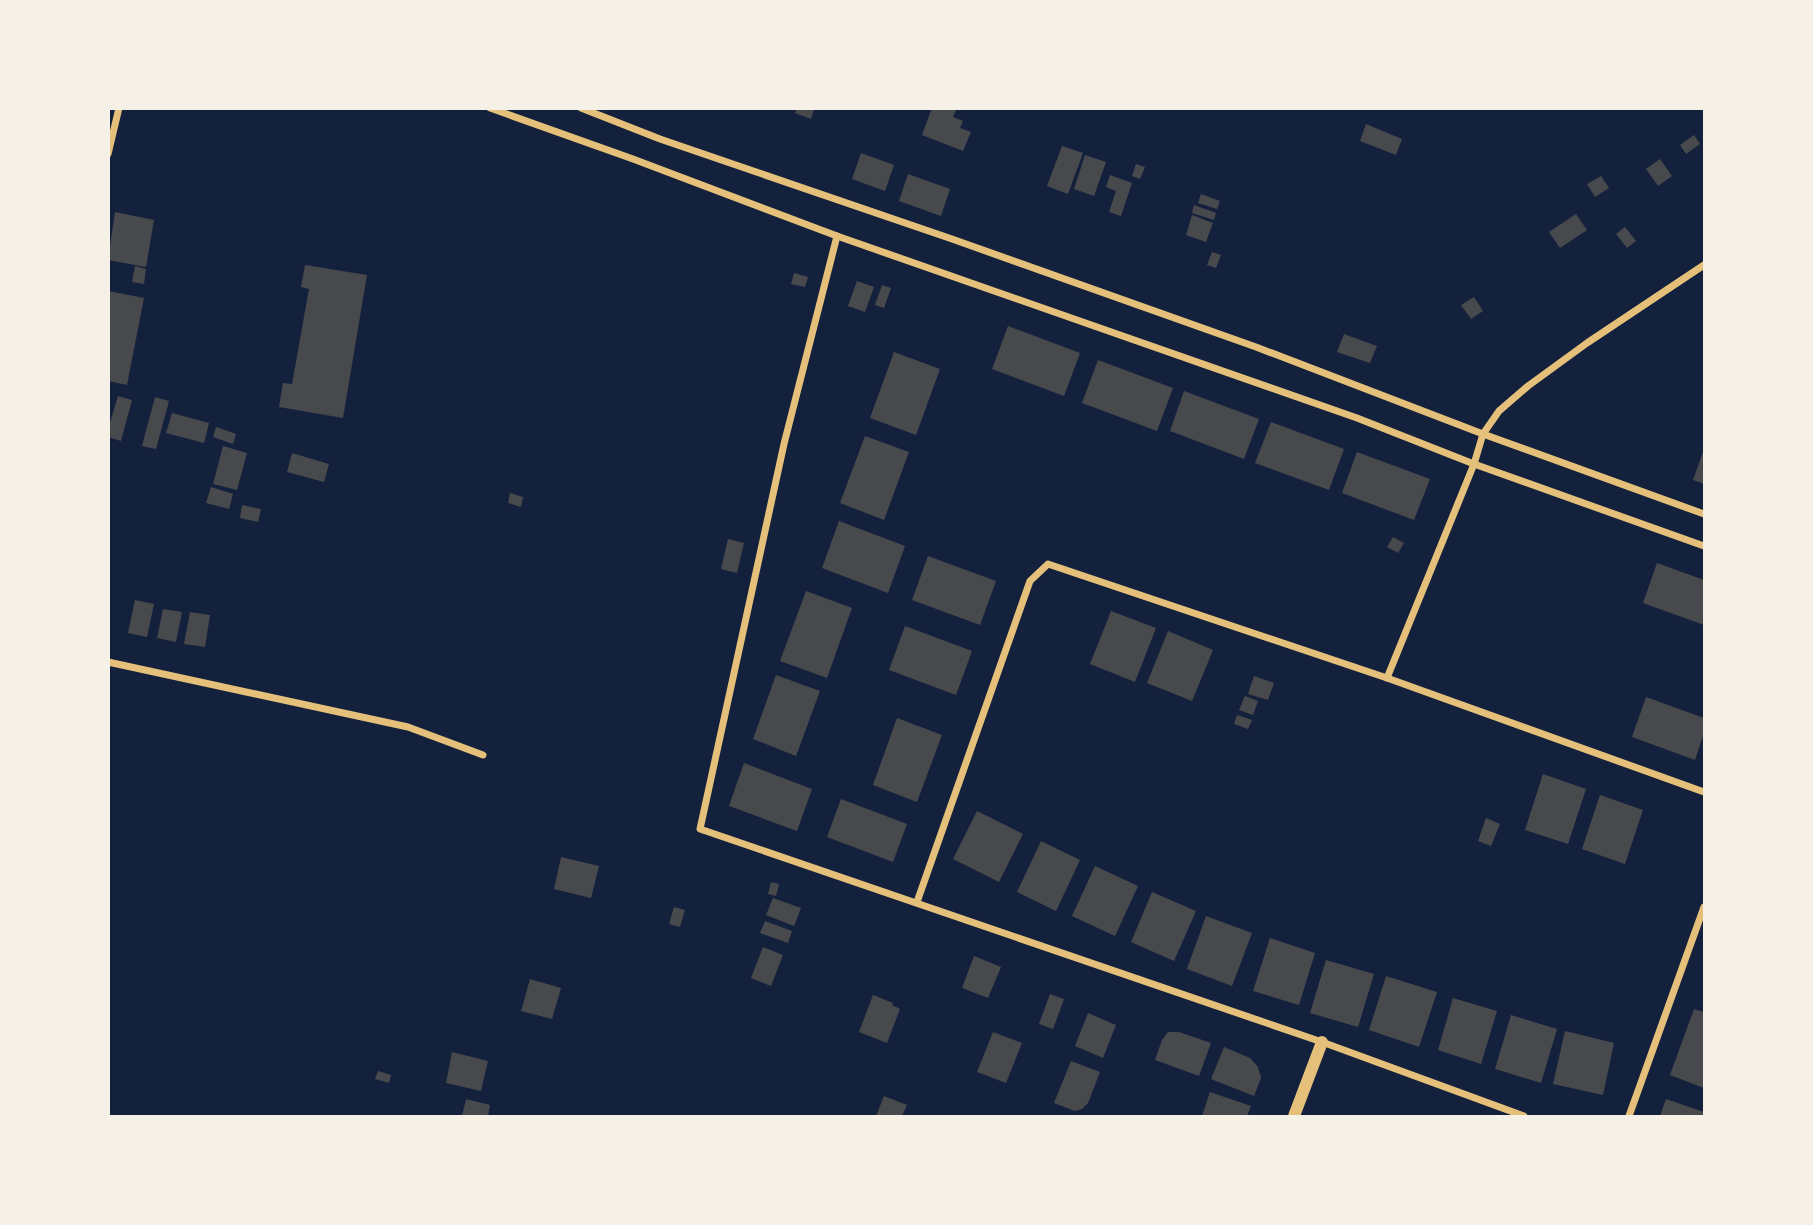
<svg xmlns="http://www.w3.org/2000/svg" width="1813" height="1225" viewBox="0 0 1813 1225" font-family="Overpass,sans-serif">
	<rect width="100%" height="100%" fill="#14213d"/>
	<g fill="#48494c">
		<path d="M797 108 814 109 811 119 795 113Z"/>
		<path d="M932 108 956 110 953 117 963 121 960 128 971 132 963 151 922 135Z"/>
		<path d="M1366 124 1402 139 1396 155 1360 141Z"/>
		<path d="M1694 135 1700 144 1686 154 1680 145Z"/>
		<path d="M1062 146 1083 153 1068 194 1047 186Z"/>
		<path d="M861 153 894 165 885 191 852 179Z"/>
		<path d="M1085 155 1106 162 1094 196 1074 189Z"/>
		<path d="M1660 159 1672 176 1658 186 1646 169Z"/>
		<path d="M1136 164 1145 167 1140 179 1132 176Z"/>
		<path d="M908 174 950 189 941 216 899 201Z"/>
		<path d="M1110 175 1132 183 1121 216 1109 212 1116 191 1106 187Z"/>
		<path d="M1601 176 1609 188 1595 197 1587 184Z"/>
		<path d="M1201 194 1220 201 1217 209 1198 203Z"/>
		<path d="M1194 205 1216 213 1214 220 1192 213Z"/>
		<path d="M115 212 154 220 146 267 108 260Z"/>
		<path d="M1576 214 1587 230 1560 248 1549 232Z"/>
		<path d="M1192 215 1213 223 1206 242 1186 235Z"/>
		<path d="M1625 227 1636 241 1627 248 1616 234Z"/>
		<path d="M1212 252 1221 255 1216 268 1207 265Z"/>
		<path d="M305 265 367 275 343 418 279 407 283 383 292 384 309 289 301 287Z"/>
		<path d="M135 266 146 269 144 284 132 282Z"/>
		<path d="M794 273 808 277 805 287 791 284Z"/>
		<path d="M857 281 874 287 865 312 848 306Z"/>
		<path d="M882 285 891 288 884 308 875 305Z"/>
		<path d="M108 291 144 298 127 385 108 381Z"/>
		<path d="M1474 297 1483 311 1471 319 1461 305Z"/>
		<path d="M1008 326 1080 353 1064 396 992 369Z"/>
		<path d="M1344 334 1377 346 1370 363 1337 352Z"/>
		<path d="M894 352 940 369 916 435 870 418Z"/>
		<path d="M1098 360 1173 388 1157 431 1082 403Z"/>
		<path d="M1184 391 1259 419 1244 459 1170 431Z"/>
		<path d="M118 396 132 400 121 441 108 437V429Z"/>
		<path d="M155 397 169 401 156 449 142 446Z"/>
		<path d="M172 413 209 423 204 443 166 433Z"/>
		<path d="M1271 422 1344 449 1329 490 1255 463Z"/>
		<path d="M216 427 236 434 233 444 213 437Z"/>
		<path d="M865 436 909 452 884 520 840 503Z"/>
		<path d="M223 446 247 453 237 490 213 484Z"/>
		<path d="M1704 449V484L1693 480Z"/>
		<path d="M1357 452 1430 479 1414 520 1342 493Z"/>
		<path d="M292 453 329 464 324 482 287 472Z"/>
		<path d="M211 487 233 494 229 509 206 503Z"/>
		<path d="M510 493 523 497 521 507 508 503Z"/>
		<path d="M242 505 261 509 258 522 240 518Z"/>
		<path d="M839 521 905 546 888 593 822 568Z"/>
		<path d="M1393 537 1404 543 1398 553 1387 547Z"/>
		<path d="M728 539 744 543 737 573 721 569Z"/>
		<path d="M928 556 996 581 980 625 912 600Z"/>
		<path d="M1657 563 1704 580V625L1643 603Z"/>
		<path d="M806 591 852 608 827 678 780 661Z"/>
		<path d="M135 600 154 604 147 637 128 633Z"/>
		<path d="M163 609 182 612 176 642 157 638Z"/>
		<path d="M1111 611 1156 628 1135 682 1090 664Z"/>
		<path d="M190 612 210 615 205 647 184 644Z"/>
		<path d="M905 626 972 651 956 695 889 670Z"/>
		<path d="M1168 631 1213 650 1192 701 1147 683Z"/>
		<path d="M776 675 820 691 796 756 753 739Z"/>
		<path d="M1254 676 1274 683 1268 700 1248 694Z"/>
		<path d="M1245 696 1258 701 1253 715 1239 710Z"/>
		<path d="M1646 697 1704 718V733L1695 760 1632 737Z"/>
		<path d="M1237 715 1252 720 1248 729 1234 724Z"/>
		<path d="M897 718 942 735 917 802 873 785Z"/>
		<path d="M744 763 812 789 797 831 729 806Z"/>
		<path d="M1543 774 1586 789 1568 844 1525 830Z"/>
		<path d="M1600 795 1643 810 1625 864 1582 849Z"/>
		<path d="M841 799 907 824 893 862 827 837Z"/>
		<path d="M977 811 1023 834 999 882 953 859Z"/>
		<path d="M1486 818 1500 824 1491 846 1478 841Z"/>
		<path d="M1041 841 1080 860 1056 911 1017 892Z"/>
		<path d="M561 857 599 866 591 898 554 889Z"/>
		<path d="M1095 866 1138 886 1115 936 1072 916Z"/>
		<path d="M771 882 779 884 776 896 768 894Z"/>
		<path d="M1152 892 1196 911 1174 961 1131 942Z"/>
		<path d="M773 898 801 908 794 926 766 915Z"/>
		<path d="M674 907 685 910 680 927 669 924Z"/>
		<path d="M1206 916 1252 933 1232 986 1187 969Z"/>
		<path d="M765 921 792 931 788 943 760 933Z"/>
		<path d="M1270 938 1315 953 1299 1005 1253 991Z"/>
		<path d="M763 947 783 955 771 986 751 978Z"/>
		<path d="M974 956 1001 967 988 998 962 988Z"/>
		<path d="M1326 960 1374 974 1358 1027 1310 1013Z"/>
		<path d="M1386 976 1437 992 1419 1047 1369 1030Z"/>
		<path d="M530 979 561 988 552 1019 521 1011Z"/>
		<path d="M1050 994 1064 999 1053 1029 1039 1024Z"/>
		<path d="M873 995 893 1003 892 1005 900 1009 887 1043 859 1032Z"/>
		<path d="M1453 998 1497 1011 1481 1064 1438 1050Z"/>
		<path d="M1694 1009 1704 1012V1088L1670 1075Z"/>
		<path d="M1088 1013 1116 1025 1103 1058 1075 1046Z"/>
		<path d="M1511 1015 1557 1029 1541 1083 1495 1069Z"/>
		<path d="M1565 1031 1614 1043 1603 1095 1553 1084Z"/>
		<path d="M993 1032 1022 1043 1006 1083 977 1072Z"/>
		<path d="M1168 1032H1179L1211 1043 1199 1076 1155 1060 1162 1040Z"/>
		<path d="M1224 1047 1250 1058 1258 1067 1261 1078 1254 1096 1211 1079Z"/>
		<path d="M452 1052 488 1061 481 1091 446 1083Z"/>
		<path d="M1071 1061 1100 1072 1088 1103 1082 1109 1075 1111 1054 1103Z"/>
		<path d="M378 1071 391 1075 389 1083 375 1079Z"/>
		<path d="M1210 1092 1251 1106 1247 1116H1202Z"/>
		<path d="M884 1096 907 1105 902 1116H876Z"/>
		<path d="M466 1099 490 1105 488 1116H462Z"/>
		<path d="M1666 1099 1704 1112V1116H1660Z"/>
	</g>
	<g fill="none" stroke-linecap="round" stroke-linejoin="round">
		<g stroke="#e5c07b" stroke-width="7">
			<path d="M490 108 633 159 837 236 1357 418 1474 464 1704 546"/>
			<path d="M581 108 660 139 952 239 1256 347 1483 434 1704 514"/>
			<path d="M108 154 119 108"/>
			<path d="M837 236 784 444 700 829 1322 1042 1524 1116"/>
			<path d="M108 662 408 727 483 755"/>
			<path d="M1387 678 1474 464 1483 434 1499 411 1528 386 1587 343 1704 265"/>
			<path d="M917 902 1030 581 1048 564 1387 678 1704 792"/>
			<path d="M1629 1116 1704 907"/>
		</g>
		<path stroke="#e5c07b" stroke-width="12" d="M1294 1116 1322 1042"/>
	</g>
	<rect width="1813" height="1225" fill="none" stroke="#f6f1e7" stroke-width="220"/>
</svg>
